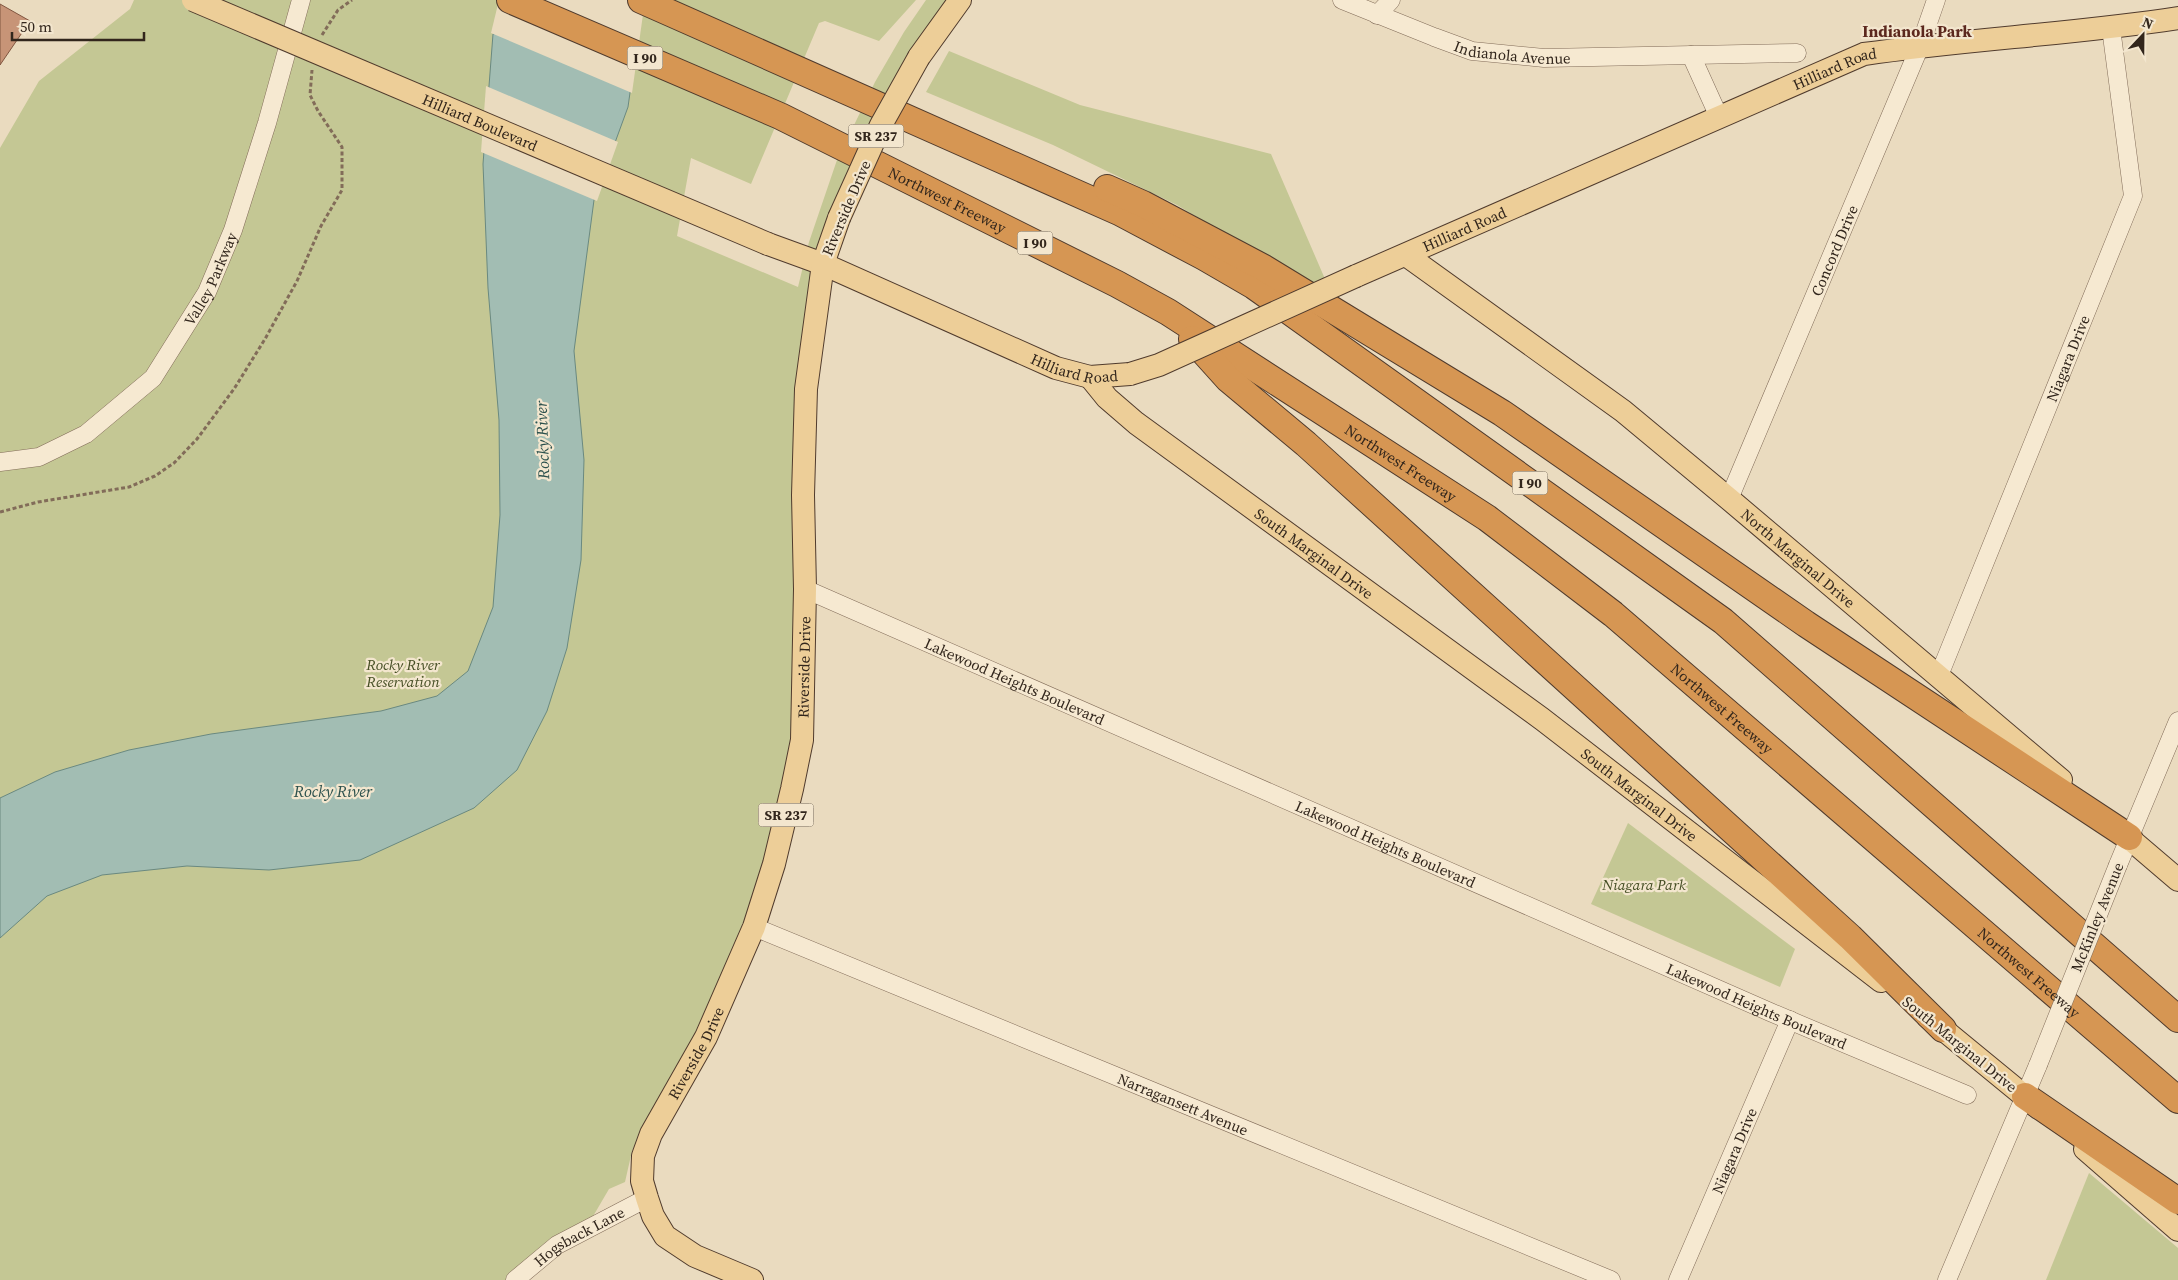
<svg xmlns="http://www.w3.org/2000/svg" width="2178" height="1280" viewBox="0 0 2178 1280" font-family="'Source Serif 4',serif">
	<rect width="100%" height="100%" fill="#eadbbf"/>
	<g fill="#c4c794">
		<path d="M134 0H916L879 41 825 21 819 23 751 184 691 158 677 236 798 287 809 242 837 160 875 82 904 32 926 0H960L900 89 818 304 808 742 714 1008 632 1151 625 1182 609 1189 585 1230 528 1280H0V148L39 81 130 9Z"/>
		<path d="M949 51 1080 105 1271 154 1325 279 1311 286 1177 205 1053 145 926 92Z"/>
		<path d="M1628 823 1795 949 1780 987 1591 904Z"/>
		<path d="M2089 1173 2178 1248V1280H2046Z"/>
	</g>
	<path fill="#a2bdb3" stroke="#6a8980" d="M643 0 628 107 594 200 574 351 584 460 581 560 567 648 547 711 517 770 474 808 360 860 269 870 187 866 102 875 47 896 0 938V798L55 772 129 750 211 734 381 711 437 696 468 671 493 607 500 515 499 420 488 288 483 164 493 34Z"/>
	<g fill="#eadbbf">
		<path d="M499 0H645L632 93 491 33Z"/>
		<path d="M486 86 618 142 597 201 481 152Z"/>
	</g>
	<path fill="#c79477" stroke="#805640" d="M0 4 30 21 0 65Z"/>
	<g fill="none" stroke-linecap="round" stroke-linejoin="round">
		<g stroke="#826c59" stroke-width="19">
			<g id="minor">
				<path id="s1" d="M1342 0 1434 37 1472 51 1544 58 1797 53"/>
				<path d="M1377 15 1391 0"/>
				<path d="M1691 55 1719 117"/>
				<path id="s2" d="M0 462 39 457 86 434 153 378 207 292 233 230 267 123 301 0"/>
				<path id="s3" d="M1729 499 1920 46 1936 0"/>
				<path id="s4" d="M805 589 1770 1012 1967 1095"/>
				<path id="s5" d="M1938 678 2133 196 2111 28"/>
				<path d="M2118 865 2178 721"/>
				<path id="s6" d="M754 927 1611 1280"/>
				<path id="s7" d="M515 1280 557 1245 647 1198"/>
				<path id="s8" d="M1678 1280 1790 1020"/>
				<path d="M1947 1280 2038 1065"/>
			</g>
		</g>
		<g stroke="#503b2d" stroke-width="24">
			<g id="major">
				<path d="M919 57 960 0"/>
				<path id="s9" d="M768 244 823 264 1056 368 1090 377 1130 374"/>
				<path id="s10" d="M1406 255 1623 411 1729 499 2061 780"/>
				<path id="s11" d="M1356 276 1864 54C1968 39 2074 34 2178 18"/>
				<path id="s12" d="M1090 377 1107 398 1136 423 1542 719 1881 981"/>
				<path d="M2116 827 2178 880"/>
				<path d="M1928 1017 2039 1108"/>
				<path d="M2085 1149 2178 1230"/>
				<path id="s13" d="M752 1280 695 1256 665 1236 653 1216 647 1198 642 1181 643 1156 651 1134 706 1037 754 927 774 864 792 789 802 740 805 589 803 495 806 389 823 264 839 218"/>
			</g>
		</g>
		<g stroke="#503b2d" stroke-width="28">
			<g id="highway">
				<path id="s14" d="M510 0 780 116 1117 284 1168 312 1487 518 1613 614 2178 1100"/>
				<path d="M641 0 1119 212 1204 257 1254 286 1723 621 2178 1019"/>
				<path d="M1107 188 1143 204 1264 268 1502 413 1806 624 2129 837"/>
				<path d="M1192 339 1228 379 1306 444 1850 937 1943 1029"/>
				<path d="M2025 1096 2178 1201"/>
			</g>
		</g>
		<g stroke="#826c59" stroke-width="3" stroke-dasharray="4 2.5" stroke-linecap="butt">
			<path d="M322 35 338 10 352 0"/>
			<path d="M0 512 38 502 129 487 155 476 174 463 197 439 234 389 265 339 297 281 321 226 342 190V147L318 111 310 95 312 70"/>
		</g>
		<use href="#minor" stroke="#f6e9d1" stroke-width="18"/>
		<use href="#major" stroke="#edce98" stroke-width="22"/>
		<use href="#highway" stroke="#d69653" stroke-width="26"/>
		<g stroke="#826c59" stroke-width="19" stroke-linecap="butt">
			<path id="minor-bridge" d="M2038 1065 2118 865"/>
		</g>
		<g stroke="#503b2d" stroke-width="24" stroke-linecap="butt">
			<g id="major-bridge">
				<path id="s15" d="M193 0 768 244"/>
				<path d="M839 218 881 125 919 57"/>
				<path d="M1130 374 1159 365 1356 276"/>
			</g>
		</g>
		<use href="#minor-bridge" stroke="#f6e9d1" stroke-width="18"/>
		<use href="#major-bridge" stroke="#edce98" stroke-width="22"/>
	</g>
	<g text-anchor="middle" dominant-baseline="central" stroke-width="4.5" stroke-linejoin="round" paint-order="stroke">
		<g fill="#f3e6ce" stroke="#6c6051" stroke-width="1">
			<rect x="627.5" y="46.5" width="35" height="23" rx="4"/>
			<rect x="848.5" y="124.5" width="55" height="23" rx="4"/>
			<rect x="1017.5" y="231.5" width="35" height="23" rx="4"/>
			<rect x="1512.5" y="471.5" width="35" height="23" rx="4"/>
			<rect x="758.5" y="803.5" width="55" height="23" rx="4"/>
		</g>
		<g font-size="14" font-weight="bold" fill="#32261c">
			<text x="645" y="58">I 90</text>
			<text x="876" y="136">SR 237</text>
			<text x="1035" y="243">I 90</text>
			<text x="1530" y="483">I 90</text>
			<text x="786" y="815">SR 237</text>
		</g>
		<g font-size="15" fill="#32261c" stroke="#f3e6ce">
			<text stroke="none"><textPath href="#s1" startOffset="180">Indianola Avenue</textPath></text>
			<text stroke="none"><textPath href="#s11" startOffset="522">Hilliard Road</textPath></text>
			<text stroke="none"><textPath href="#s15" startOffset="312">Hilliard Boulevard</textPath></text>
			<text stroke="none"><textPath href="#s14" startOffset="481">Northwest Freeway</textPath></text>
			<text transform="translate(846 208) rotate(-67)">Riverside Drive</text>
			<text stroke="none"><textPath href="#s11" startOffset="118">Hilliard Road</textPath></text>
			<text stroke="none"><textPath href="#s3" startOffset="270">Concord Drive</textPath></text>
			<text stroke="none"><textPath href="#s2" startOffset="294">Valley Parkway</textPath></text>
			<text stroke="none"><textPath href="#s5" startOffset="345">Niagara Drive</textPath></text>
			<text stroke="none"><textPath href="#s9" startOffset="332">Hilliard Road</textPath></text>
			<text stroke="none"><textPath href="#s14" startOffset="1006">Northwest Freeway</textPath></text>
			<text stroke="none"><textPath href="#s12" startOffset="286">South Marginal Drive</textPath></text>
			<text stroke="none"><textPath href="#s10" startOffset="496">North Marginal Drive</textPath></text>
			<text stroke="none"><textPath href="#s13" startOffset="704">Riverside Drive</textPath></text>
			<text stroke="none"><textPath href="#s4" startOffset="229">Lakewood Heights Boulevard</textPath></text>
			<text stroke="none"><textPath href="#s14" startOffset="1411">Northwest Freeway</textPath></text>
			<text stroke="none"><textPath href="#s12" startOffset="691">South Marginal Drive</textPath></text>
			<text stroke="none"><textPath href="#s4" startOffset="634">Lakewood Heights Boulevard</textPath></text>
			<text transform="translate(2097 917) rotate(-68)">McKinley Avenue</text>
			<text stroke="none"><textPath href="#s14" startOffset="1816">Northwest Freeway</textPath></text>
			<text stroke="none"><textPath href="#s4" startOffset="1039">Lakewood Heights Boulevard</textPath></text>
			<text transform="translate(1960 1044) rotate(39)">South Marginal Drive</text>
			<text stroke="none"><textPath href="#s13" startOffset="299">Riverside Drive</textPath></text>
			<text stroke="none"><textPath href="#s6" startOffset="464">Narragansett Avenue</textPath></text>
			<text stroke="none"><textPath href="#s8" startOffset="141">Niagara Drive</textPath></text>
			<text stroke="none"><textPath href="#s7" startOffset="78">Hogsback Lane</textPath></text>
		</g>
		<g font-size="15" font-style="italic" fill="#454e24" stroke="#f3e6ce">
			<text x="403" y="664">Rocky River<tspan x="403" dy="17">Reservation</tspan></text>
			<text x="1644" y="884">Niagara Park</text>
		</g>
		<g font-size="16" font-weight="bold" fill="#5c281e" stroke="#f3e6ce">
			<text x="1917" y="31">Indianola Park</text>
		</g>
		<g font-size="16" font-style="italic" fill="#2c514d" stroke="#f3e6ce">
			<text transform="translate(542 440) rotate(-92)">Rocky River</text>
			<text x="333" y="791">Rocky River</text>
		</g>
	</g>
	<g transform="translate(2143 35) rotate(22)" stroke="#f3e6ce" stroke-width="4" paint-order="stroke">
	<path d="M0-4L9 19L0 12L-9 19Z" fill="#32261c"/>
	<text y="-8" font-size="14" font-weight="bold" text-anchor="middle" fill="#32261c">N</text>
	</g>
	<path d="M12 32v8h132v-8" fill="none" stroke="#32261c" stroke-width="2.5"/>
	<text x="20" y="32" font-size="15" fill="#32261c" stroke="#f3e6ce" stroke-width="4" paint-order="stroke">50 m</text>
</svg>
